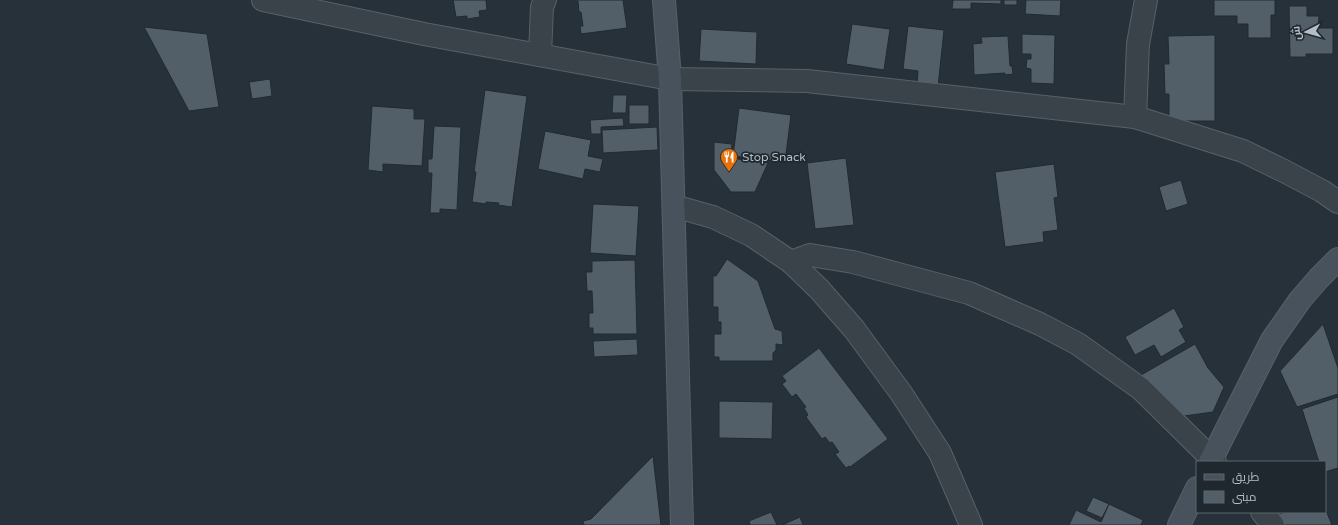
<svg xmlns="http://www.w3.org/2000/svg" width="1338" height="525" viewBox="0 0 1338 525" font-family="'Varela Round',Cairo,sans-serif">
	<rect width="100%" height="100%" fill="#26313a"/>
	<g fill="#525e68" stroke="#212a31">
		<path d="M453 0H486L487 10 479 11 480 17 467 19V16L456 17Z"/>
		<path d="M574 0H623L627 28 581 34 580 26H583L581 12H579L578 1H574Z"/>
		<path d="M953 0H1001V4L971 3V9H952Z"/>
		<rect x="1004" y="0" width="13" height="5"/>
		<path d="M1026 0H1061L1060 16 1025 14Z"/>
		<path d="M1214 0H1275V15H1271V38H1248V24H1237V16H1214Z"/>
		<path d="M1289 6H1307V16H1319L1318 28H1333V54H1306V57H1290Z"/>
		<path d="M852 24 890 29 884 70 846 64Z"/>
		<path d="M908 26 944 30 938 87 917 85 918 71 903 69Z"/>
		<path d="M144 27 207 34 219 107 189 111Z"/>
		<path d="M701 29 757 32 756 64 699 61Z"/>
		<path d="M1022 34 1055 35 1054 84 1031 83V69L1026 68 1027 59H1031V54H1022Z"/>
		<path d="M1215 35V121H1169V94H1165L1164 64H1169L1168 36Z"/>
		<path d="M1008 36 1010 66H1012L1013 74 1005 75V73L974 75 973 44 982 43 981 37Z"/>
		<path d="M270 79 272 96 252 99 249 82Z"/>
		<path d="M485 90 527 96 512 207 498 205 499 203 486 202V204L472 202 476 172H474Z"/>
		<path d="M613 95H627L626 113H612Z"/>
		<rect x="629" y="105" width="20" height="19"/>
		<path d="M372 106 414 109V119H425L422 166 383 164V172L368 170Z"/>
		<path d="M739 108 791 115 785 162 733 156Z"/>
		<path d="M623 118 624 126 601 127V134H591L590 120Z"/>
		<path d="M434 126 461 127 457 210 440 209V213H430L432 173H428V159H432Z"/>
		<path d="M657 127 658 150 603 153 602 130Z"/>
		<path d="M545 131 591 140 588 156 603 159 600 172 585 169 583 179 538 169Z"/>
		<path d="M714 142 732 144 731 158 768 163 755 192H731L714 170Z"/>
		<path d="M846 158 854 225 815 229 807 163Z"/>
		<path d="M1054 164 1058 197 1054 198 1058 230 1043 232 1044 242 1005 247 995 172Z"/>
		<path d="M1181 180 1188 204 1166 211 1159 187Z"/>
		<path d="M593 204 639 206 636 256 590 253Z"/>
		<path d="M727 259 758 281 775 329 782 331 783 345 776 344V350L773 353V361H719V357H714V334H721V322H718V307H713V276H716Z"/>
		<path d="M635 260 637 334H593V328H589V313H593L592 291H587L586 272H592V261Z"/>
		<path d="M1174 308 1184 327 1179 330 1186 342 1161 357 1154 345 1135 355 1125 337Z"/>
		<path d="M1323 324 1338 368V394L1297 407 1280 371Z"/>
		<path d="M637 339 638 355 594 357 593 341Z"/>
		<path d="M1195 344 1208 368 1224 387 1213 412 1184 416 1141 375Z"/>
		<path d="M819 348 888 439 850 467 849 466 846 468 835 454 839 452 832 442 830 443 825 437 822 439 806 417 808 415 804 408 806 407 796 394 792 397 782 384 786 381 782 376Z"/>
		<path d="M1338 397V468L1325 472V462H1319L1302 409Z"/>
		<path d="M719 401 773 402 772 439 719 438Z"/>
		<path d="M653 456 661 525H584L583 521 591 519Z"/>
		<path d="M1093 497 1109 504 1102 518 1086 511Z"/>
		<path d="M1109 504 1143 520 1141 525H1069L1076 510 1101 522Z"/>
		<path d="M1325 508 1332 525H1283L1277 515 1285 512H1325Z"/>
		<path d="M771 512 777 525H750L749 521Z"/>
		<path d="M800 517 803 525H782Z"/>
	</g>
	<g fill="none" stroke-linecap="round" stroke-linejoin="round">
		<g stroke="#586168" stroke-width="24">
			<g id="street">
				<path d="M263 0 424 34 670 79 807 81 1135 117 1243 151 1284 171 1322 191 1338 202"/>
				<path d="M540 55 542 7 545 0"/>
				<path d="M1135 117 1138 44 1146 0"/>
				<path d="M674 206 713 217 751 235 791 262 819 289 854 329 901 393 940 453 971 525"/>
				<path d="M791 262 810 255 853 262 969 293 1040 324 1078 344 1141 389 1215 462"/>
				<path d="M1262 512 1273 525"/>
			</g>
		</g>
		<g stroke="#586168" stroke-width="24">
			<g id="secondary">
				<path d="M664 0 670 79 682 525"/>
				<path d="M1210 462 1272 340 1300 300 1319 278 1338 259"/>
				<path d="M1179 525 1197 488"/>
			</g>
		</g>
		<use href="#street" stroke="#3a434a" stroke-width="22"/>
		<use href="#secondary" stroke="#48525d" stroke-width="22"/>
	</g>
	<defs>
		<g id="restaurant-pin" transform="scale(0.9)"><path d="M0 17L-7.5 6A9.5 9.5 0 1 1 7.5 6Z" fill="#e8710a" stroke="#1f282f"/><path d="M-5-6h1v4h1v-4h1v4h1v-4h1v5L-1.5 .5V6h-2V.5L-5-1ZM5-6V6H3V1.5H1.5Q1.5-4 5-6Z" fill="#fff"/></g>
	</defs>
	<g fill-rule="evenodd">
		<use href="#restaurant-pin" x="729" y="157"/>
	</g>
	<g text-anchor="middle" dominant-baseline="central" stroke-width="3.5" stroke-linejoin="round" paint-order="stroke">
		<g font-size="12" fill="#b5bec6" stroke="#1f282f" text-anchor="start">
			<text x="742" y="157">Stop Snack</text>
		</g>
	</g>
	<rect x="1196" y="461" width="130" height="52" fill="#1f282f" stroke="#5b646b"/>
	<rect x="1204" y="474" width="20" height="6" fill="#48525d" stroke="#5b646b"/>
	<text x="1232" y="481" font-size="12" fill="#b5bec6">طريق</text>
	<rect x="1204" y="491" width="20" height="12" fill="#525e68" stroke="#5b646b"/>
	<text x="1232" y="501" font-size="12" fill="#b5bec6">مبنى</text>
	<g transform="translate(1306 32) rotate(264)" stroke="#1f282f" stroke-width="3" paint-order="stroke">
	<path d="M0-3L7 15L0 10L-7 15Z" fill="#b5bec6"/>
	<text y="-6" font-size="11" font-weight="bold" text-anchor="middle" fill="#b5bec6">ش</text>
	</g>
</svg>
